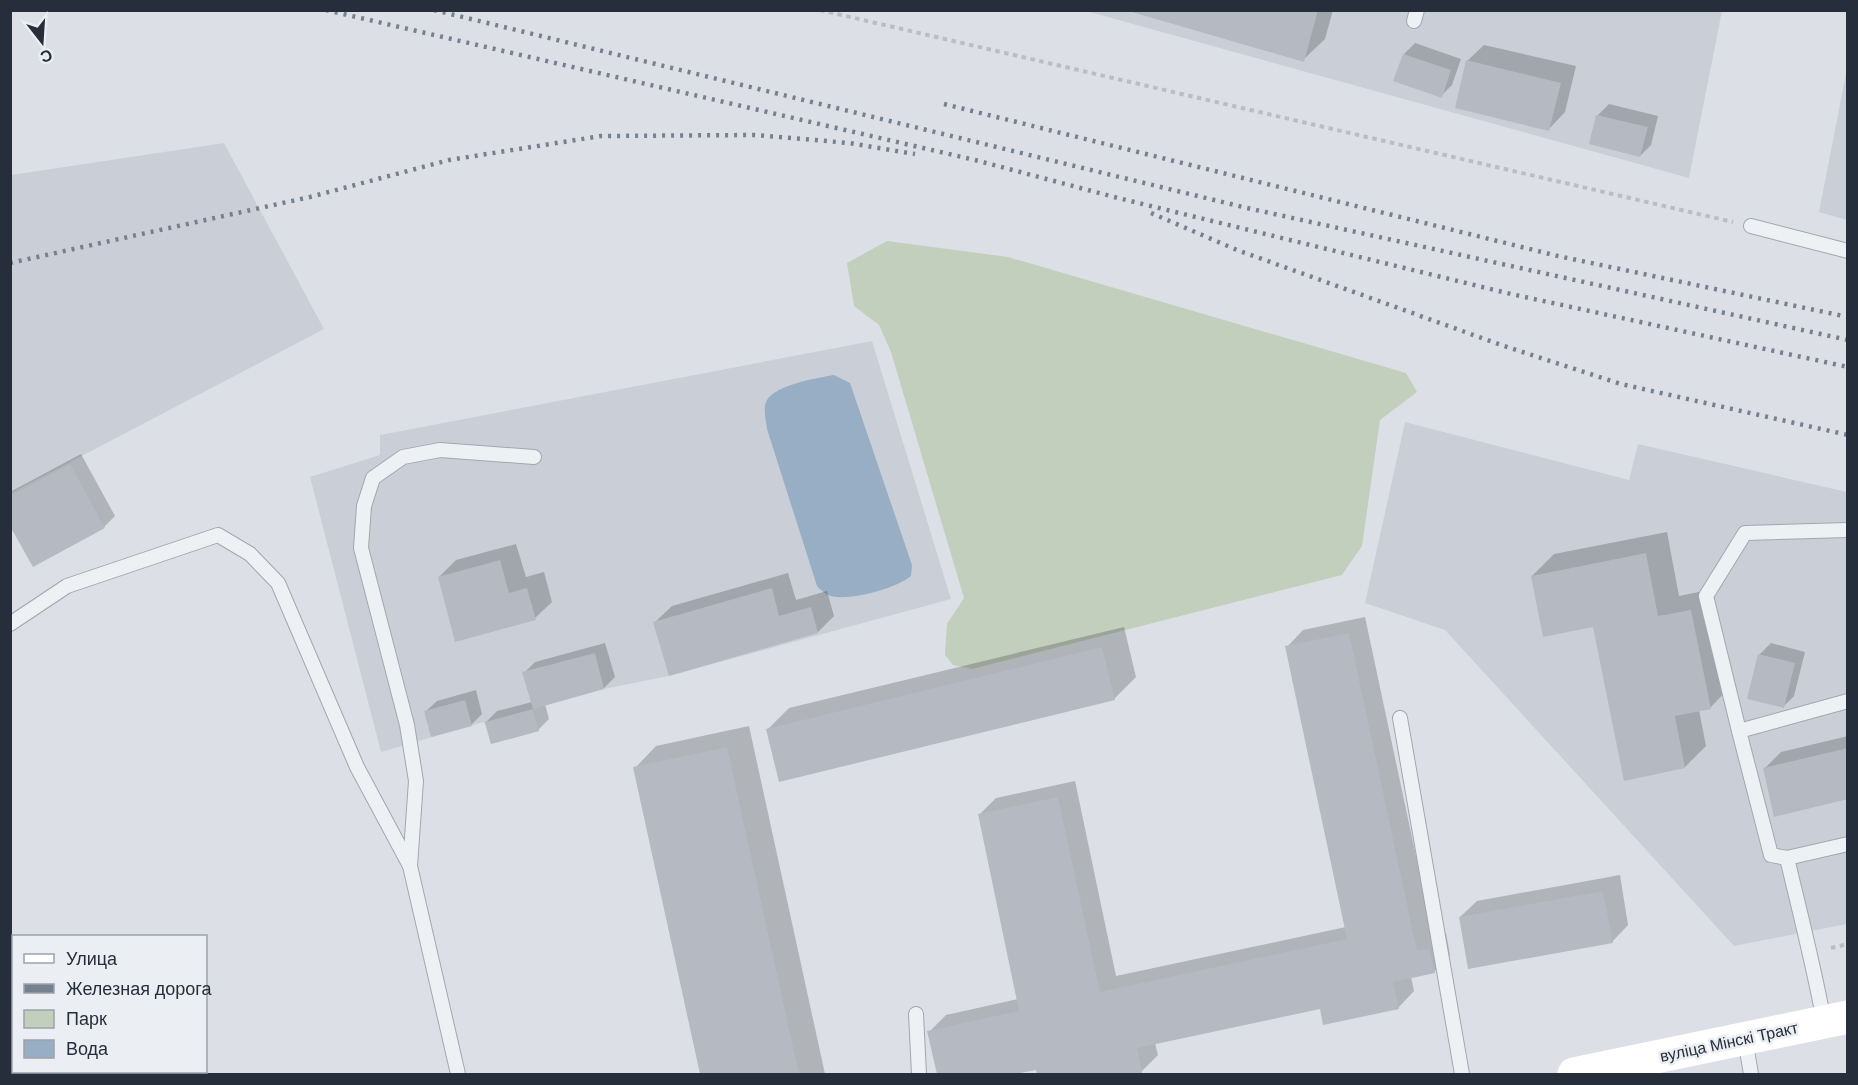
<svg xmlns="http://www.w3.org/2000/svg" width="1858" height="1085" viewBox="0 0 1858 1085" font-family="'DM Sans',sans-serif">
	<rect width="100%" height="100%" fill="#dce0e6"/>
	<g fill="#cacfd7">
		<path d="M1086 11H1722L1689 178Z"/>
		<path d="M1847 68V220L1819 212Z"/>
		<path d="M224 143 324 329 11 493V175Z"/>
		<path d="M872 341 951 599 669 676 604 689 533 708 539 731 491 744 484 722 381 752 310 477 380 455V435Z"/>
		<path d="M1405 422 1629 480 1638 444 1847 492V924L1734 946 1445 630 1365 603Z"/>
	</g>
	<path fill="#c2cfbd" d="M887 241 1008 257 1406 373 1417 392 1380 420 1362 546 1342 575 972 669 953 665 945 655 947 624 964 598 891 352 879 325 854 306 847 263Z"/>
	<path fill="#98aec5" d="M834 375 850 383 912 565 911 576C897 588 846 603 828 595 824 593 820 589 817 586L767 429C766 422 764 412 765 405 769 385 818 378 834 375Z"/>
	<g fill="#0003">
		<path d="M1128 10H1333L1325 39 1303 60Z"/>
		<path d="M1415 43 1461 59 1452 85 1441 96 1404 54Z"/>
		<path d="M1484 45 1576 66 1565 112 1549 129 1467 61Z"/>
		<path d="M1609 104 1658 116 1651 145 1640 156 1598 115Z"/>
		<path d="M81 454 115 516 104 527 10 523V492Z"/>
		<path d="M1667 532 1679 596 1713 589 1731 686 1710 708 1699 710 1706 746 1685 767 1594 625 1532 576 1554 554Z"/>
		<path d="M516 544 526 577 544 572 552 602 535 618 439 577 456 560Z"/>
		<path d="M788 573 796 600 827 591 834 616 818 632 655 622 672 606Z"/>
		<path d="M1365 617 1433 936 1446 933 1450 955 1434 972 1411 977 1414 991 1398 1008 1321 1007 1155 1043 1158 1055 1141 1072 1128 1074H1038L1037 1068 1007 1074H938L929 1032 946 1015 1018 999 979 815 996 798 1075 781 1116 976 1346 927 1287 647 1303 630Z"/>
		<path d="M1124 627 1136 677 1114 699 767 730 789 708Z"/>
		<path d="M605 643 615 677 604 688 545 704 549 719 538 730 486 722 497 711 532 702 524 673 535 662Z"/>
		<path d="M1771 643 1805 652 1794 696 1783 707 1749 698 1760 654Z"/>
		<path d="M476 690 482 714 471 725 425 712 437 701Z"/>
		<path d="M749 726 825 1074H702L635 768 656 746Z"/>
		<path d="M1848 736V797L1764 769 1781 752Z"/>
		<path d="M1620 875 1628 925 1612 942 1460 917 1477 901Z"/>
	</g>
	<g fill="#b4b9c2">
		<path d="M1125 10H1318L1304 62Z"/>
		<path d="M1403 54 1451 70 1442 98 1393 81Z"/>
		<path d="M1466 60 1561 83 1549 131 1455 108Z"/>
		<path d="M1596 115 1648 127 1640 157 1589 144Z"/>
		<path d="M70 464 105 528 33 567 10 526V496Z"/>
		<path d="M1646 553 1658 616 1691 610 1711 709 1675 716 1685 768 1624 781 1593 627 1543 637 1531 576Z"/>
		<path d="M500 560 509 593 527 588 536 620 455 642 438 577Z"/>
		<path d="M772 588 779 616 811 607 818 633 669 676 653 622Z"/>
		<path d="M1349 633 1417 951 1429 948 1435 973 1393 982 1399 1009 1323 1025 1320 1009 1137 1048 1142 1073 1135 1074H1037L1036 1070 1014 1074H937L927 1031 1019 1011 978 814 1058 797 1100 992 1347 939 1285 646Z"/>
		<path d="M1102 647 1115 700 779 782 766 729Z"/>
		<path d="M595 653 604 689 533 709 522 672Z"/>
		<path d="M1758 654 1795 663 1784 708 1747 699Z"/>
		<path d="M465 700 472 726 431 737 424 711Z"/>
		<path d="M533 709 539 731 491 744 485 722Z"/>
		<path d="M727 747 760 897 799 1074H700L633 767Z"/>
		<path d="M1848 748V799L1774 817 1763 768Z"/>
		<path d="M1603 891 1613 943 1468 969 1459 917Z"/>
	</g>
	<g fill="none" stroke-linecap="round" stroke-linejoin="round">
		<g stroke="#a2a7af" stroke-width="16">
			<g id="lane">
				<path d="M1414 21 1417 10"/>
				<path d="M1751 226 1848 251"/>
				<path d="M10 624 67 586 218 535 250 554 278 583 357 767 410 866"/>
				<path d="M1848 701 1739 731 1771 855 1787 858 1848 844"/>
				<path d="M1400 718 1462 1074"/>
				<path d="M1739 731 1706 596 1745 533 1848 530"/>
				<path d="M1787 858C1800 913 1814 967 1824 1022"/>
				<path d="M916 1014 919 1074"/>
				<path d="M1745 1039 1751 1074"/>
				<path d="M458 1074 410 866 416 781 407 725 361 548 364 506 373 478 403 457 440 450 534 457"/>
			</g>
		</g>
		<g stroke="#babec4" stroke-width="4" stroke-dasharray="4.5 4.5" stroke-linecap="butt">
			<path d="M820 10 1733 222"/>
			<path d="M1831 948 1848 944"/>
		</g>
		<use href="#lane" stroke="#eef1f4" stroke-width="14"/>
		<path stroke="#fff" stroke-width="33" d="M1574 1074 1848 1017"/>
		<g stroke="#76808e" stroke-width="4.5" stroke-dasharray="3 6" stroke-linecap="butt">
			<path d="M326 10 975 160 1118 198 1511 294 1848 367"/>
			<path d="M434 10 1247 208 1848 340"/>
			<path d="M944 104 1558 256 1848 317"/>
			<path d="M1151 213 1237 250 1504 346 1621 384 1848 435"/>
			<path d="M10 263 310 197 449 160 601 136 755 135 849 143 915 154"/>
		</g>
	</g>
	<g text-anchor="middle" dominant-baseline="central" stroke-width="5" stroke-linejoin="round" paint-order="stroke">
		<g font-size="16" fill="#272e3b" stroke="#ebeff4">
			<text transform="translate(1729 1042) rotate(-12)">вуліца Мінскі Тракт</text>
		</g>
	</g>
	<rect width="1858" height="1085" fill="none" stroke="#272e3b" stroke-width="24"/>
	<rect x="12" y="935" width="195" height="138" fill="#ebeff4" stroke="#9da2aa" stroke-width="1.5"/>
	<rect x="24" y="954" width="30" height="9" fill="#ffffff" stroke="#9da2aa" stroke-width="1.5"/>
	<text x="66" y="965" font-size="18" fill="#272e3b">Улица</text>
	<rect x="24" y="984" width="30" height="9" fill="#76808e" stroke="#9da2aa" stroke-width="1.5"/>
	<text x="66" y="995" font-size="18" fill="#272e3b">Железная дорога</text>
	<rect x="24" y="1010" width="30" height="18" fill="#c2cfbd" stroke="#9da2aa" stroke-width="1.5"/>
	<text x="66" y="1025" font-size="18" fill="#272e3b">Парк</text>
	<rect x="24" y="1040" width="30" height="18" fill="#98aec5" stroke="#9da2aa" stroke-width="1.5"/>
	<text x="66" y="1055" font-size="18" fill="#272e3b">Вода</text>
	<g transform="translate(42 42) rotate(163)" stroke="#ebeff4" stroke-width="4.5" paint-order="stroke">
	<path d="M0-4.5L10 22L0 15L-10 22Z" fill="#272e3b"/>
	<text y="-9" font-size="16" font-weight="bold" text-anchor="middle" fill="#272e3b">С</text>
	</g>
</svg>
